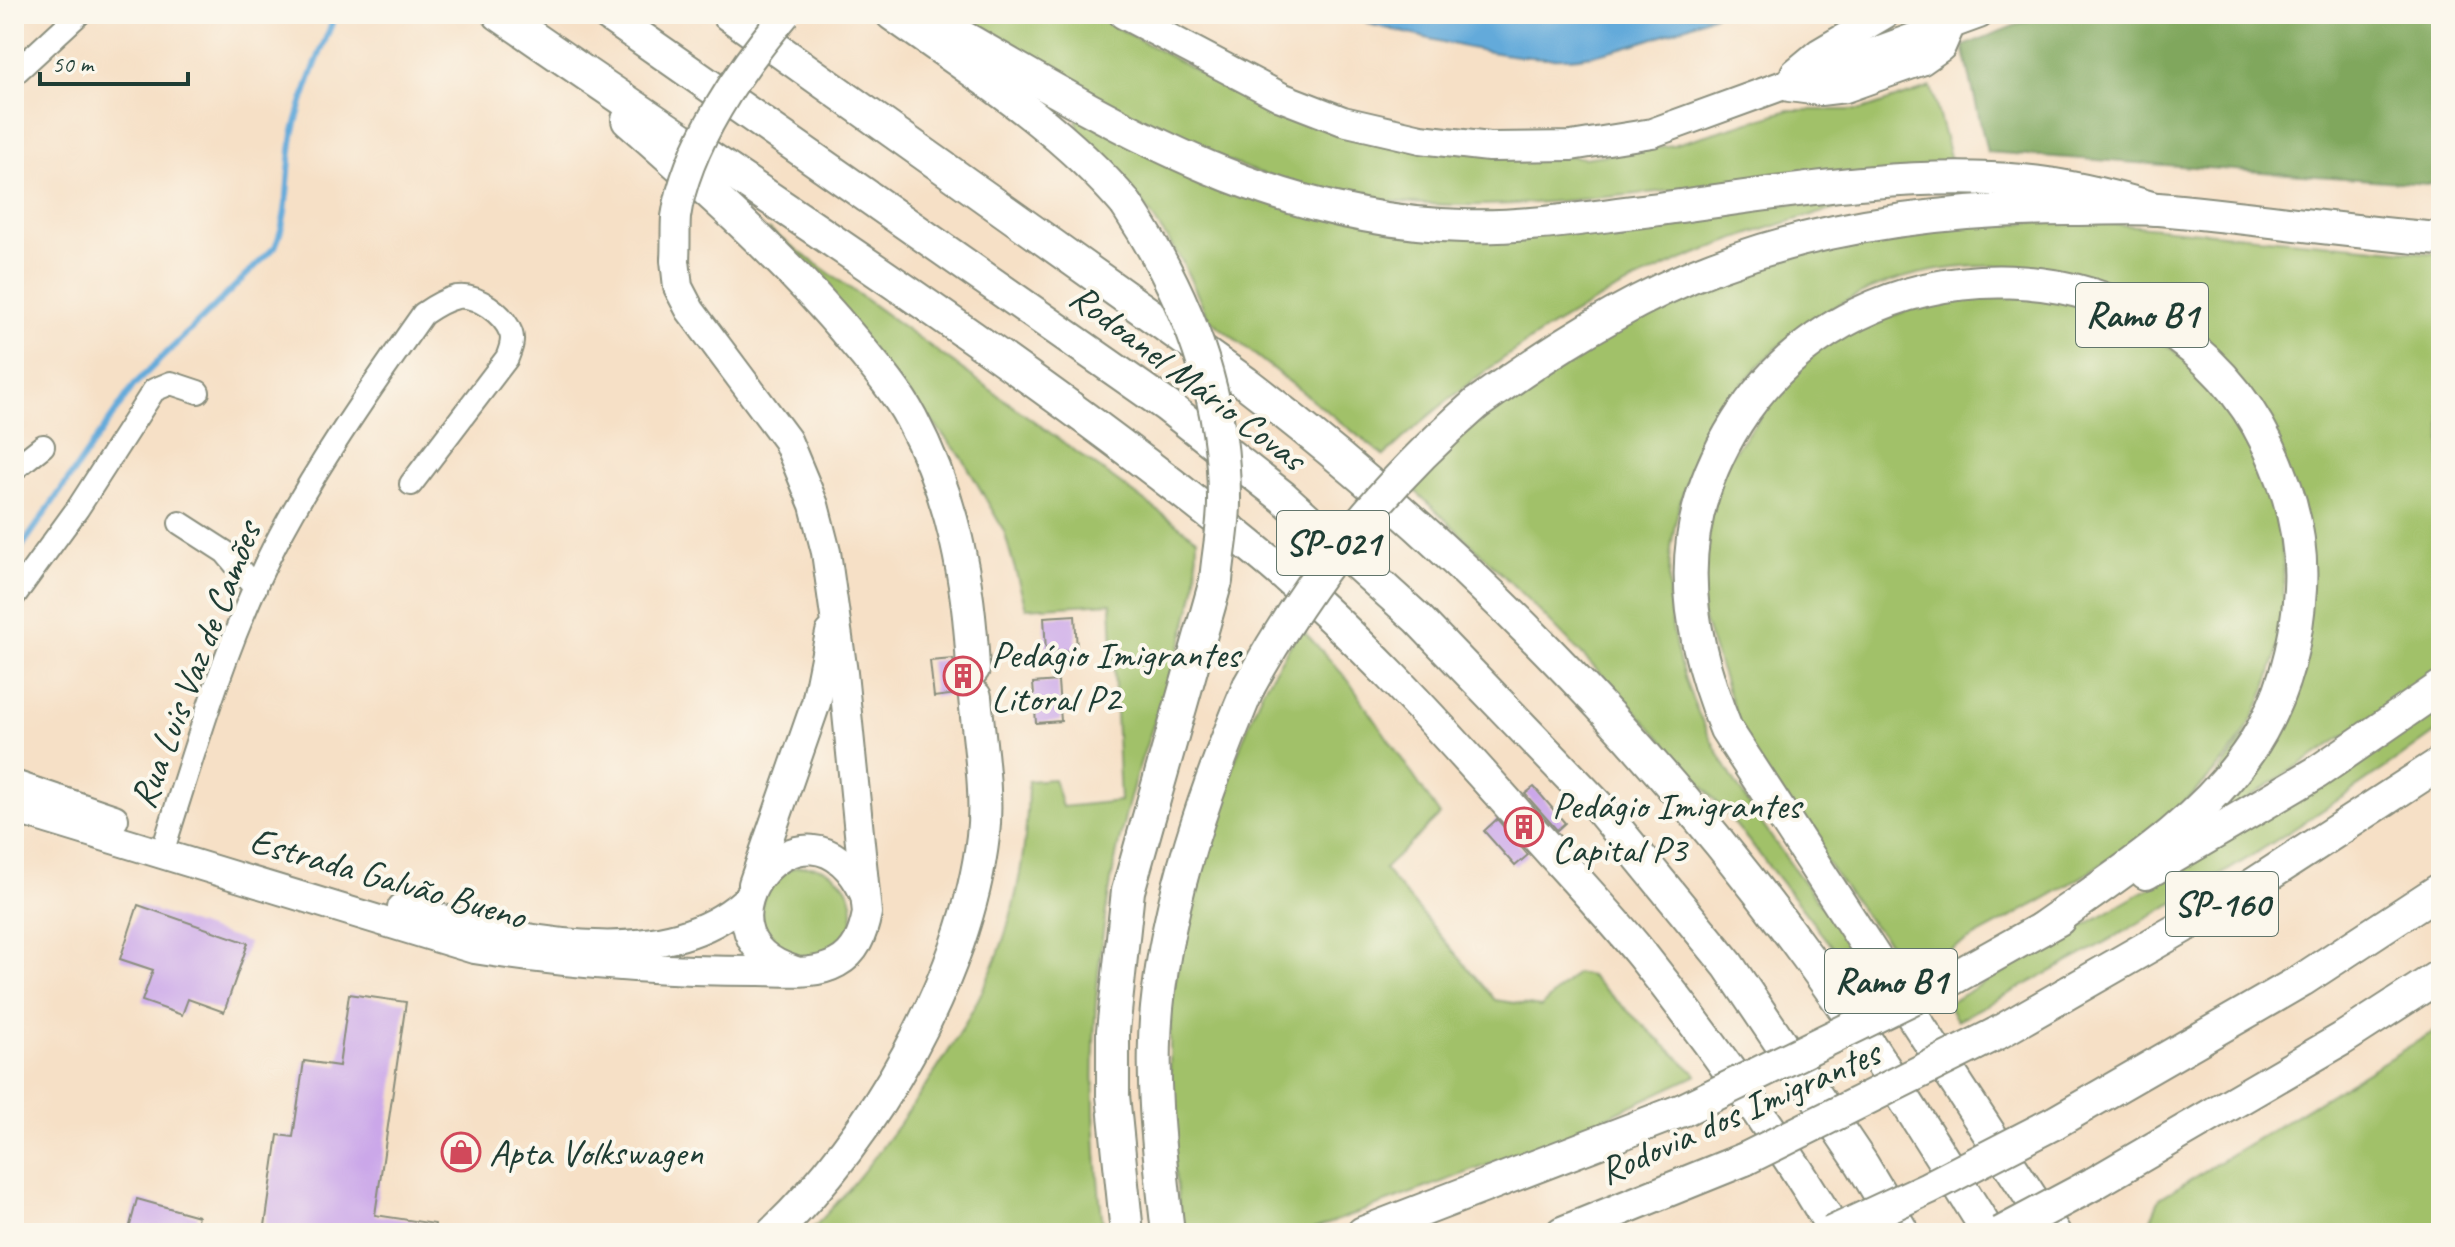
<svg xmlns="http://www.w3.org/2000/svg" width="2455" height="1247" viewBox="0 0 2455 1247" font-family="Caveat,sans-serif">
	<rect width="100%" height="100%" fill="#fbf7ec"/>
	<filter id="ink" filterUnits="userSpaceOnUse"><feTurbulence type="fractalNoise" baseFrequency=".0125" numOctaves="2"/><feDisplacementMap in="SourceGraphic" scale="16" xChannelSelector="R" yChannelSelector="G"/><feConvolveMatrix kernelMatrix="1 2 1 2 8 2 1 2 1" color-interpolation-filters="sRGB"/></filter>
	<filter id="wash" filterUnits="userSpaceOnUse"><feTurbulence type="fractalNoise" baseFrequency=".006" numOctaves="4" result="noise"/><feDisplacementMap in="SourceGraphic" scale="32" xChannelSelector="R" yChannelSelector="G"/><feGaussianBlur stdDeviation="1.8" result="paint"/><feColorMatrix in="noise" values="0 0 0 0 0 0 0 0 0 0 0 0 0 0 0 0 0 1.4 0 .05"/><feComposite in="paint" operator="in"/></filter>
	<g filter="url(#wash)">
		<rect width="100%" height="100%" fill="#f6e0c6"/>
		<g fill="#a1c169" stroke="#607f4e" stroke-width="2">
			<path d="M950 14H1092L1221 84 1292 116 1584 158 1673 145 1789 110H1862L1931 87 1954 171C1865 177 1777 181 1688 189 1553 202 1431 220 1297 184 1172 151 1062 77 950 14Z"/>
			<path d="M1076 118 1322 219 1869 201C1679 243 1525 323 1384 456L1208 318 1182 261 1145 206 1071 134 1079 130Z"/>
			<path d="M2071 220 2441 254V673L2159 856 2301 659 2263 418C2224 387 2185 356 2147 325 2131 312 2114 293 2096 284 2066 269 2027 267 1994 266 1796 262 1633 451 1676 647 1701 764 1814 892 1884 988L1869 995C1810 919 1753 843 1690 771 1601 670 1506 576 1408 484L1513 389 1685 289 1890 230Z"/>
			<path d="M768 229 1197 539C1196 556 1198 576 1194 593 1181 658 1153 719 1134 783 1092 930 1084 1082 1104 1233H808C848 1194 880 1151 912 1106 989 997 1027 916 1028 781L1054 779 1062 807 1120 801 1111 603 1026 608 1004 531 962 457Z"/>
			<path d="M1956 292C1993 295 2035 293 2071 301 2089 306 2110 315 2127 323 2284 393 2334 625 2227 757 2147 855 2022 909 1914 970L1866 917 1749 754 1696 597 1710 482 1817 344Z"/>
			<path d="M1301 628 1348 680 1440 815 1384 869 1495 1000 1541 1007 1576 973 1590 976 1697 1075 1564 1137 1303 1233H1182L1170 1129V1010L1181 946 1210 824 1262 691Z"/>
			<path d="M2441 702V728C2289 839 2126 936 1957 1020L1947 1004 2174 874Z"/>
			<circle cx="807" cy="912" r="46"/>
			<path d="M2441 1027V1233H2145L2160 1198Z"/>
		</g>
		<path fill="#80a75d" stroke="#507248" stroke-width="2" d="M2044 14H2441V185L1987 152 1963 46Z"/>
		<path fill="#64aada" stroke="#427487" stroke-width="2" d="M1353 14H1717C1676 31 1608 57 1564 58 1499 60 1435 39 1372 25Z"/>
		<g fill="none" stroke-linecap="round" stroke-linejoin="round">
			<path stroke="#64aada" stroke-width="6" d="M14 558 134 385 275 247C291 211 286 169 294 131 304 91 320 52 336 14"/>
		</g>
		<g id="blocks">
			<g fill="#cba7e9">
				<path d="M1075 615 1077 650 1046 652 1044 617Z"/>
				<path d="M953 659 957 679 962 684 957 694 934 697 930 661Z"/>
				<path d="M1058 681 1061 721 1036 723 1033 683Z"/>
				<path d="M1534 787 1565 823 1557 830 1525 794Z"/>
				<path d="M1497 819 1528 855 1515 866 1484 831Z"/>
				<path d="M138 905 248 943 224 1012 188 999 182 1015 142 1001 153 970 120 959Z"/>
				<path d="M349 994 406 1002 375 1215 435 1224 434 1233H264L278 1135 293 1137 304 1061 339 1066Z"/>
				<path d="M137 1199 198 1216 193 1233H128Z"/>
			</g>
		</g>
	</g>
	<g filter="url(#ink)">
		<use href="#blocks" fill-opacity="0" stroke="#8a8e7d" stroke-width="2"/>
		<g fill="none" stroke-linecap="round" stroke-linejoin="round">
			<g stroke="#8a8e7d" stroke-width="26">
				<g id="minor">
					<path d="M14 74 79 14"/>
					<path d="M14 469 43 446"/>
					<path d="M180 523 225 552 255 588"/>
					<path d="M14 596 78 508 154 390 171 383 198 392"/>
					<path d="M162 853C193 755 222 654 267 561 307 479 370 389 423 314 433 307 444 300 457 297 477 294 504 314 511 333 514 342 510 350 507 358L411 484"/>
				</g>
			</g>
			<g stroke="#8a8e7d" stroke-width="32">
				<g id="major">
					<path d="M1123 14 1281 97 1343 121 1421 139 1489 147 1571 146 1652 133 1979 14"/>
					<path d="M1795 73 1819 53 1885 14"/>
					<path d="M1789 87 1820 91 1845 88 1921 61 1941 47 1951 24"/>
					<path d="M14 785 114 819"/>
					<path d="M14 809 474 949C568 964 664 971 759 971 784 971 814 976 837 963 856 953 863 934 867 913L843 673 826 552 814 505 787 440 690 310 678 287 675 260"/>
					<path d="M753 884 816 703 830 633"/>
					<path d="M402 908C503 936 664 981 749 897"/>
					<path d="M793 970C677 933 806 774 864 893"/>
				</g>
			</g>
			<g stroke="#8a8e7d" stroke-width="36">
				<g id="highway">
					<path d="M499 14C752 190 1016 354 1255 550 1353 630 1437 723 1520 817 1560 863 1603 907 1642 955 1712 1043 1778 1136 1836 1233"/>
					<path d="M607 14 1167 406 1283 497 1418 619 1597 805 1728 965 1862 1164 1903 1233"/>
					<path d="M728 14 1246 383C1457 545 1649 740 1806 955 1872 1044 1930 1139 1989 1233"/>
					<path d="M892 14C974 72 1061 127 1126 204"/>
					<path d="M923 14C1095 113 1259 221 1463 226 1524 228 1583 218 1643 211 1767 195 1897 170 2022 181 2068 185 2111 196 2155 209"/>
					<path d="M628 120C707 190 786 259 853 340 873 364 896 390 911 418 953 497 969 580 973 669"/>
					<path d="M1476 404C1535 362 1595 322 1661 290 1789 228 1933 209 2073 209 2101 209 2130 207 2158 209 2253 217 2346 232 2441 239"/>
					<path d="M2146 873 2316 773 2441 687"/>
					<path d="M2041 929C2117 875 2201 824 2253 745 2283 698 2297 644 2300 589 2303 539 2290 490 2268 445 2166 234 1860 228 1737 422 1672 525 1682 621 1726 729L2054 1233"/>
					<path d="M1950 980 2059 919"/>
					<path d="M1996 1034 2233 898 2441 763"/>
					<path d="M2054 1123 2302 980 2441 889"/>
					<path d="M2093 1184 2342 1039 2441 975"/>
					<path d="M773 1233C874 1138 967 975 983 836 988 790 979 742 975 697"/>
					<path d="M1127 1233 1113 1095V1031L1128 891 1216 581"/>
					<path d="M1168 1233C1160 1159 1150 1082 1157 1008 1168 896 1206 789 1249 686"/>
					<path d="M1363 1233 1685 1109"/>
					<path d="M1562 1233 1745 1159"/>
				</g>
			</g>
			<use href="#minor" stroke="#fff" stroke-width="22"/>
			<use href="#major" stroke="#fff" stroke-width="28"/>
			<use href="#highway" stroke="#fff" stroke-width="32"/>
			<g stroke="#8a8e7d" stroke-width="32" stroke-linecap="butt">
				<path id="major-bridge" d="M675 260C676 246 675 231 676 217 686 146 741 67 786 14"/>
			</g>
			<g stroke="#8a8e7d" stroke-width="36" stroke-linecap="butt">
				<g id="highway-bridge">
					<path d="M1126 204C1186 294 1225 393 1224 502 1224 528 1218 555 1216 581"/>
					<path d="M1249 686C1309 577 1382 486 1476 404"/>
					<path d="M1685 1109 1950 980"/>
					<path d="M1745 1159 1996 1034"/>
					<path d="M1831 1233 1928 1188 2054 1123"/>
					<path d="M2001 1233 2093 1184"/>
				</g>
			</g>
			<use href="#major-bridge" stroke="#fff" stroke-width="28"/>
			<use href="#highway-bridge" stroke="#fff" stroke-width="32"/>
		</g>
	</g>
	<defs>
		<g id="building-ring" transform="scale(2)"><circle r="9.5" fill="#fbf7ec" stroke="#d1495b" stroke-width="1.5"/><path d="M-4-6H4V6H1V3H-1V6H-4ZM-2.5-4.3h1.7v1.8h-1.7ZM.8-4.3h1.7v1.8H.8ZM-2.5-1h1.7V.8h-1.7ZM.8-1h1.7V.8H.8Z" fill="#d1495b"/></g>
		<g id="shop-ring" transform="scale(2)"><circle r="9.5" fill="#fbf7ec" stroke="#d1495b" stroke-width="1.5"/><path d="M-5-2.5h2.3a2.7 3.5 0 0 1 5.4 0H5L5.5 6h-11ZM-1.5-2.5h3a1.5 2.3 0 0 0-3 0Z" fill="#d1495b"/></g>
	</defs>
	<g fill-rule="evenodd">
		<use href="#building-ring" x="963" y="676"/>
		<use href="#building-ring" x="1524" y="827"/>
		<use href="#shop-ring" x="461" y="1152"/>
	</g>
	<g text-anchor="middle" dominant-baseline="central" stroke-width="8" stroke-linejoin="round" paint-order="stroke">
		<g fill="#fbf7ec" stroke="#61756b" stroke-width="2">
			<rect x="2076" y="283" width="132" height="64" rx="6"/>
			<rect x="1277" y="511" width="112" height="64" rx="6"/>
			<rect x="2166" y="872" width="112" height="64" rx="6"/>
			<rect x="1825" y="949" width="132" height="64" rx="6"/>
		</g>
		<g font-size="36" font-weight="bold" fill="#1f3d34">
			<text x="2142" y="315">Ramo B1</text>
			<text x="1333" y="543">SP-021</text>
			<text x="2222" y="904">SP-160</text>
			<text x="1891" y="981">Ramo B1</text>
		</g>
		<g font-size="38" fill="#1f3d34" stroke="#fbf7ec">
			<text transform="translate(1188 377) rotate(37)">Rodoanel Mário Covas</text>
			<text transform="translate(195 665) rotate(-69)">Rua Luis Vaz de Camões</text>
			<text transform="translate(388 878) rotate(16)">Estrada Galvão Bueno</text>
			<text transform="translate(1739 1112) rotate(-24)">Rodovia dos Imigrantes</text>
		</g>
		<g font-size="38" fill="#1f3d34" stroke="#fbf7ec" text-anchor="start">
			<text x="991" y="654">Pedágio Imigrantes<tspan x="991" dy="44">Litoral P2</tspan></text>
			<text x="1552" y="805">Pedágio Imigrantes<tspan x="1552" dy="44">Capital P3</tspan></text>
			<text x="489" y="1152">Apta Volkswagen</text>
		</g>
	</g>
	<rect width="2455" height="1247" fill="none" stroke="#fbf7ec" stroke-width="48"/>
	<path d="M40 72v12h148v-12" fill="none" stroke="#1f3d34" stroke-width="4"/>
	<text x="52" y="72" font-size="24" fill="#1f3d34" stroke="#fbf7ec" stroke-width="6" paint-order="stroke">50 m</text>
</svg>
